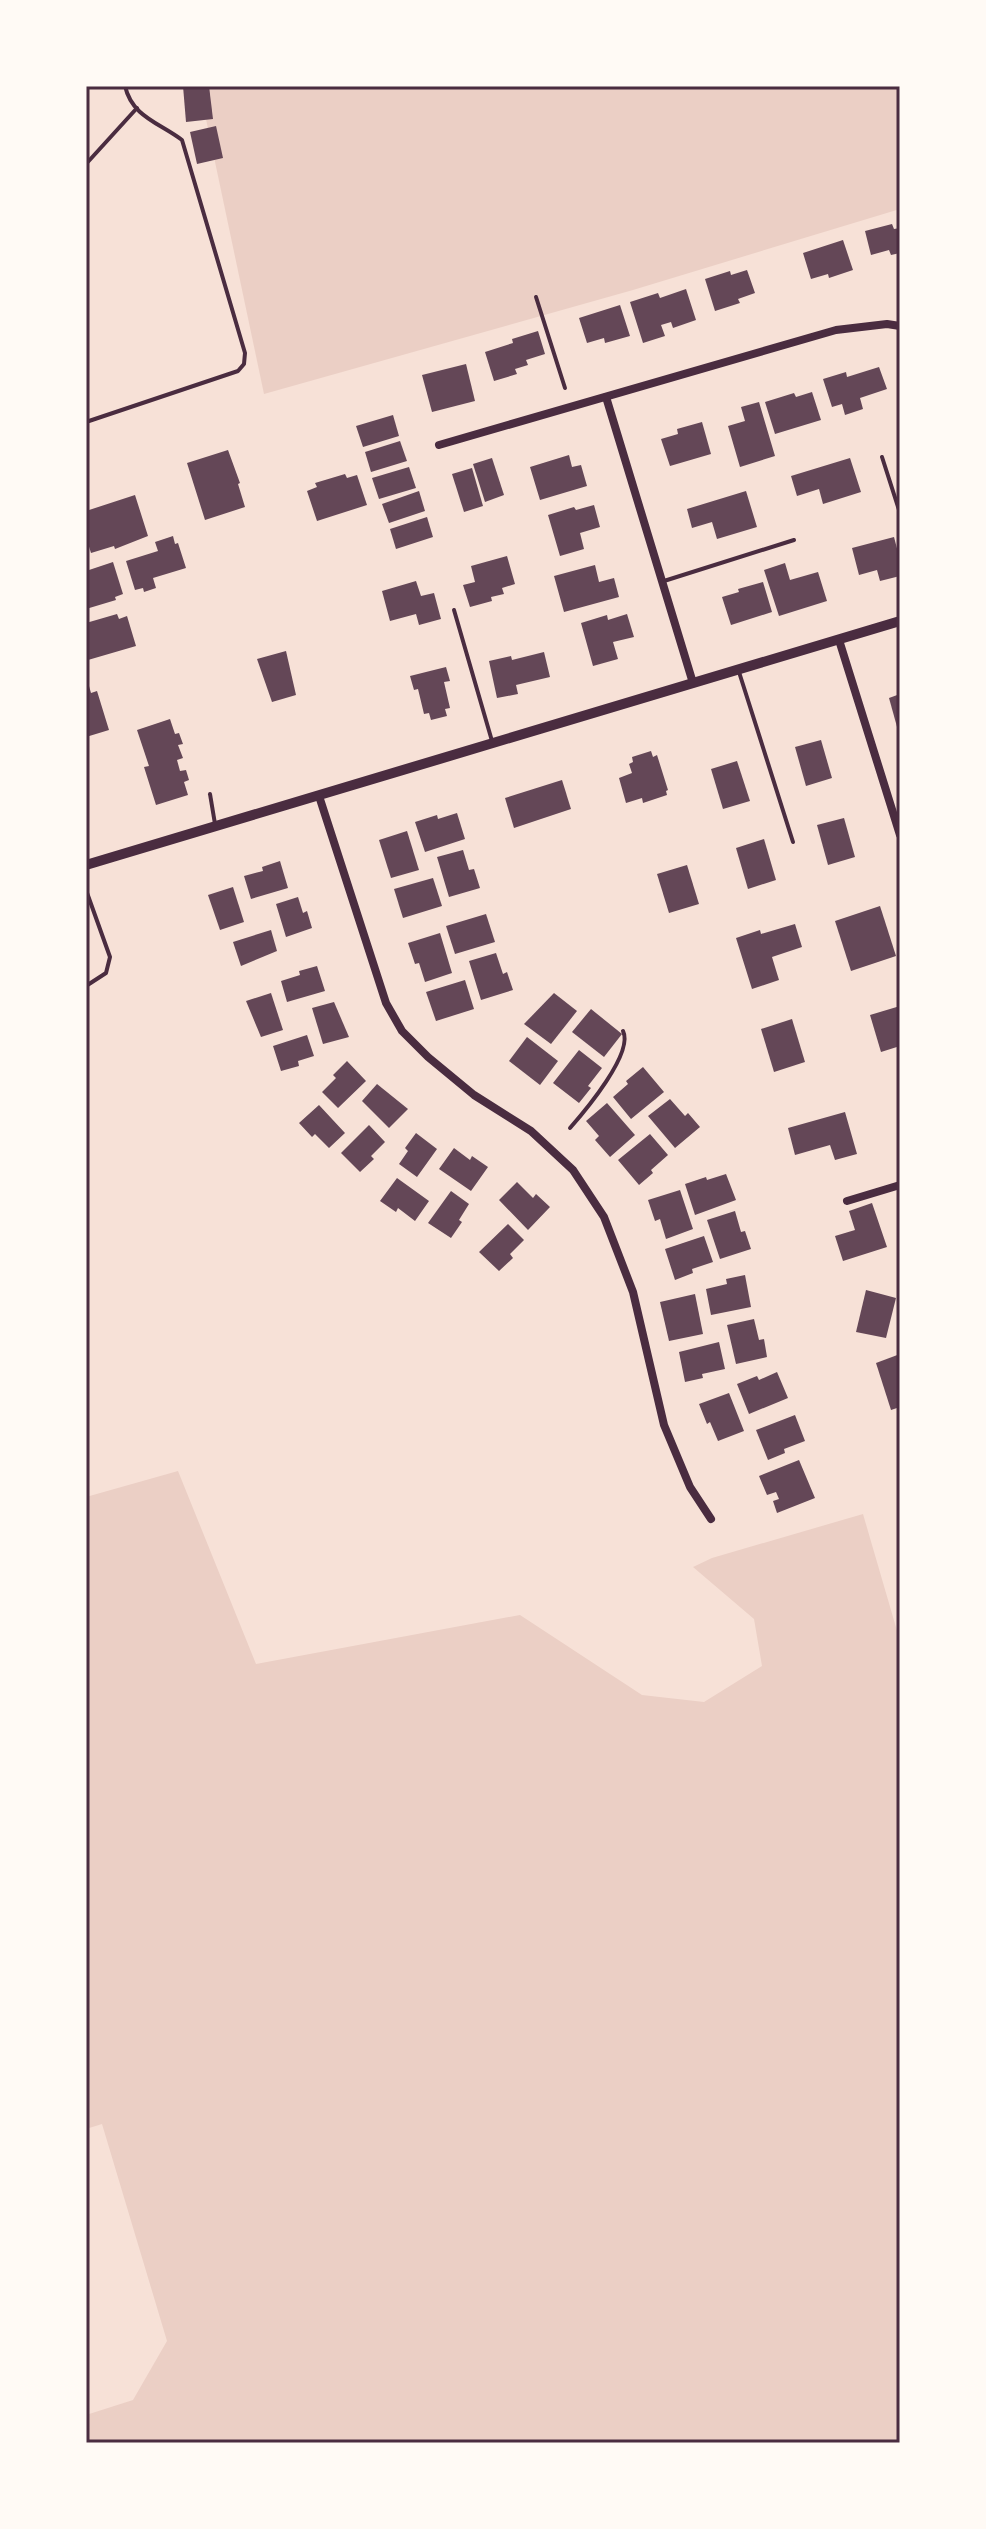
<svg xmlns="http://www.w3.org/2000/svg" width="986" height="2529" font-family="Jost,sans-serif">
<rect width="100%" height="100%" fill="#f7e1d7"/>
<!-- green -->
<g fill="#ebcfc5">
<path d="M199 86H900V209L633 290 264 394Z"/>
<path d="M178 1471 256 1664 520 1615 642 1695 704 1702 762 1666 754 1619 693 1567 712 1558 863 1514 900 1641V2443H86V2415L133 2400 167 2341 102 2124 86 2129V1497Z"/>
</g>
<!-- building -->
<g fill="#644757">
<path d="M183 86H209L213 119 186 122Z"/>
<path d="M216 126 223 158 197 164 190 132Z"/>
<path d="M892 224 894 229 900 228V253L891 255 889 250 871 255 865 231Z"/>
<path d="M843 240 853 270 829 278 828 274 811 279 803 253Z"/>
<path d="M747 270 755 293 738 299 740 303 715 311 705 279 730 271 731 275Z"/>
<path d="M686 289 696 320 673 328 671 322 661 325 665 336 643 343 630 302 658 293 660 298Z"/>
<path d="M620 305 630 336 605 343 604 338 587 343 579 318Z"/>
<path d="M538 331 545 354 526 360 528 365 515 369 517 374 494 381 485 352 513 343 512 339Z"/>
<path d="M466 364 475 401 432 412 422 375Z"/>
<path d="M879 367 887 389 860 398 863 409 845 415 842 404 832 407 823 379 846 372 847 377Z"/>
<path d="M812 392 821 420 775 434 765 402 794 393 796 397Z"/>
<path d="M759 402 775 456 740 467 728 426 745 421 741 407Z"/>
<path d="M393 415 399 436 363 447 356 426Z"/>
<path d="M702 422 711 454 670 466 661 439 678 434 677 429Z"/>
<path d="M400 441 407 461 371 472 365 452Z"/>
<path d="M228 450 240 483 238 484 245 507 205 520 187 463Z"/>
<path d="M569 455 572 467 581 465 587 486 540 500 530 467Z"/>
<path d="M492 458 504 495 485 502 473 464Z"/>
<path d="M850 458 861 492 823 504 819 489 797 496 791 476Z"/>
<path d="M409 467 416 488 379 499 372 478Z"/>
<path d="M472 468 483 506 464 512 452 474Z"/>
<path d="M345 474 347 478 357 475 367 505 317 521 307 491 317 487 315 483Z"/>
<path d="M419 491 425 511 389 523 382 504Z"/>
<path d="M746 491 757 527 717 539 712 522 692 528 687 509Z"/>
<path d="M135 495 148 536 115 549 114 546 91 553 86 537V511Z"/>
<path d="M594 505 600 527 580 533 584 549 560 556 548 515 574 507 576 510Z"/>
<path d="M427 517 433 537 396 549 390 529Z"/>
<path d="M173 536 175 544 178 543 186 568 153 578 156 588 144 592 143 588 135 590 126 561 158 551 155 542Z"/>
<path d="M894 537 900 560V576L880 581 877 570 859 575 852 548Z"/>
<path d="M507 556 515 584 502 588 504 594 491 597 492 601 470 607 463 585 475 582 471 566Z"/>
<path d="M113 562 123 594 115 597 116 600 86 609V571Z"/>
<path d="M785 563 790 580 818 572 827 601 779 616 764 570Z"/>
<path d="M595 565 599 582 614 578 619 597 564 612 554 576Z"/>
<path d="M416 581 421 596 434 593 441 619 419 625 416 614 390 621 382 591Z"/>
<path d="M763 582 772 612 731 625 722 597 739 592 738 589Z"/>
<path d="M117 614 119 619 127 616 136 646 88 660 86 623Z"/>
<path d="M627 614 634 637 613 642 618 659 593 666 581 623 607 615 608 620Z"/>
<path d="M286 651 296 695 272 702 257 659Z"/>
<path d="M544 652 550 677 516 685 518 694 497 698 489 661 511 656 512 660Z"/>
<path d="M446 667 450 681 444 682 450 708 445 709 447 716 431 720 429 713 424 714 418 689 414 690 410 676Z"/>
<path d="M87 679 91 693 97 691 109 730 86 737Z"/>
<path d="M900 694V734H899L889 698Z"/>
<path d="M170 719 175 734 179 733 183 744 178 745 183 758 177 760 180 771 186 770 189 780 184 782 188 795 156 805 144 767 149 766 137 730Z"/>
<path d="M821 740 832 778 806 786 795 747Z"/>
<path d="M651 751 653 757 657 755 668 790 666 791 667 795 643 803 642 798 626 803 619 778 632 773 629 764 633 762 632 757Z"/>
<path d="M737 761 750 801 723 809 711 769Z"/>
<path d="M562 780 571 809 514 828 505 798Z"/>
<path d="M457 813 465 839 425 852 415 822 437 815 438 819Z"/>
<path d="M844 818 855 857 828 865 817 825Z"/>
<path d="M407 831 419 870 391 878 379 840Z"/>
<path d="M764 839 776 880 748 889 736 848Z"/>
<path d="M463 850 469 870 474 869 480 888 449 897 437 857Z"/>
<path d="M280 861 288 888 251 899 244 876 263 871 262 867Z"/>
<path d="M687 865 699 904 669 913 657 874Z"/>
<path d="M433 878 442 906 403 918 394 889Z"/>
<path d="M233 887 244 922 220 930 208 895Z"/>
<path d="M298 897 303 913 307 911 312 928 286 937 276 904Z"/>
<path d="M880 906 896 956 851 971 835 921Z"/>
<path d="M486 914 495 942 455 954 446 926Z"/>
<path d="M795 924 802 947 772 957 779 980 752 989 736 938 760 930 761 934Z"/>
<path d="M271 930 277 951 241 966 233 942Z"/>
<path d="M440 933 452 973 425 982 419 963 415 964 408 943Z"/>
<path d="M496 953 503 974 507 972 513 990 481 1000 469 961Z"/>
<path d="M317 966 325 991 287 1002 281 981 300 975 299 971Z"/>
<path d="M465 980 474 1009 436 1021 426 992Z"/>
<path d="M271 993 283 1030 261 1037 246 1001Z"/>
<path d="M554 993 577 1011 551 1044 524 1024Z"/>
<path d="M334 1002 349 1037 323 1044 312 1008Z"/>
<path d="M900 1006V1046L881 1052 870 1015Z"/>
<path d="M591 1009 622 1034 604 1057 572 1032Z"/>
<path d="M792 1019 805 1062 774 1072 761 1029Z"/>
<path d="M307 1035 314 1056 298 1061 299 1066 281 1071 273 1046Z"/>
<path d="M527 1037 558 1061 540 1085 509 1061Z"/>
<path d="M579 1050 602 1068 588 1086 591 1088 579 1103 553 1083Z"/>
<path d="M347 1061 366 1081 338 1108 322 1092 336 1078 333 1075Z"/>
<path d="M643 1067 664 1092 631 1119 613 1097 628 1084 626 1081Z"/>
<path d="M377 1084 408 1109 389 1128 362 1101Z"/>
<path d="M670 1099 685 1116 688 1113 700 1127 675 1148 648 1116Z"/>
<path d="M607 1103 635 1135 610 1157 595 1140 599 1136 586 1121Z"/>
<path d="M319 1105 345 1133 329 1148 315 1134 312 1137 299 1123Z"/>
<path d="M845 1112 857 1154 835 1160 830 1145 795 1155 788 1128Z"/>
<path d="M369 1125 385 1142 371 1156 374 1159 360 1172 341 1153Z"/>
<path d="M416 1133 437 1149 417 1177 399 1164 408 1151 405 1148Z"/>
<path d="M650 1134 668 1155 651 1170 653 1173 639 1185 618 1160Z"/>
<path d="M454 1148 470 1160 472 1156 488 1167 471 1191 439 1169Z"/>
<path d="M726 1174 736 1200 695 1215 685 1184 706 1177 707 1180Z"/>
<path d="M397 1178 429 1201 415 1221 398 1208 396 1212 380 1201Z"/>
<path d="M517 1182 533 1198 536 1194 550 1207 528 1230 499 1200Z"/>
<path d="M680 1190 693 1229 666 1239 660 1219 655 1221 648 1200Z"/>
<path d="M451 1191 469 1204 459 1220 462 1222 451 1238 428 1223Z"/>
<path d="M872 1203 887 1247 843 1261 835 1236 855 1230 849 1211Z"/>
<path d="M735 1211 741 1232 745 1231 751 1249 720 1259 707 1220Z"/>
<path d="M508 1224 524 1240 510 1254 513 1258 499 1271 479 1252Z"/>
<path d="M704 1236 713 1262 692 1269 693 1273 675 1280 665 1249Z"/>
<path d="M745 1275 751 1307 711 1315 706 1289 727 1284 726 1279Z"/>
<path d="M866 1290 896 1298 886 1338 856 1332Z"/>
<path d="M695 1294 703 1334 669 1341 660 1302Z"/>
<path d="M754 1319 759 1340 764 1339 767 1357 736 1364 727 1325Z"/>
<path d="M719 1342 725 1369 702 1374 703 1378 685 1382 679 1352Z"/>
<path d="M900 1354V1407L891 1410 876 1363Z"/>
<path d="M777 1372 788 1398 749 1414 737 1384 757 1376 759 1380Z"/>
<path d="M729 1393 744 1431 718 1441 710 1422 707 1424 699 1404Z"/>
<path d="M795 1415 805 1441 784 1449 785 1453 768 1460 756 1430Z"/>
<path d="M799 1460 815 1498 777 1513 773 1501 779 1499 776 1492 767 1495 759 1476Z"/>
</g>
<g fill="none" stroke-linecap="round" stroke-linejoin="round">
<!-- path -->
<g stroke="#4a2c40" stroke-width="4">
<path d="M86 164 137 108"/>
<path d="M536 297 565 388"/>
<path d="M86 422 238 371 244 364 245 353 182 140C160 123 132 117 125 86"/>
<path d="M570 1128C585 1111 634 1053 623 1031"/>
</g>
<!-- service -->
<g stroke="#4a2c40" stroke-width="4">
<path d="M882 457 900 513"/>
<path d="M664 581 794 540"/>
<path d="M454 610 492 741"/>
<path d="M739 672 793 842"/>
<path d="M210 794 215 824"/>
<path d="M86 890 110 957 106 973 86 986"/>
</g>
<!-- minor -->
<g stroke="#4a2c40" stroke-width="8">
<path d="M606 397 693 683"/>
<path d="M439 445 836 330 887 324 900 326"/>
<path d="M839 640 900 835"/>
<path d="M319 796 386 1003 402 1031 428 1057 474 1095 531 1131 573 1170 604 1217 633 1292 664 1425 690 1487 711 1519"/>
<path d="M847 1201 900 1185"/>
</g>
<!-- tertiary -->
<path stroke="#4a2c40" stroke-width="10" d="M86 865 900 621"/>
</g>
<!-- border -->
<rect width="986" height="2529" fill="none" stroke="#fffaf5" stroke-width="176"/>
<rect x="88" y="88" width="810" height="2353" fill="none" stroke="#4a2c40" stroke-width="3"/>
</svg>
